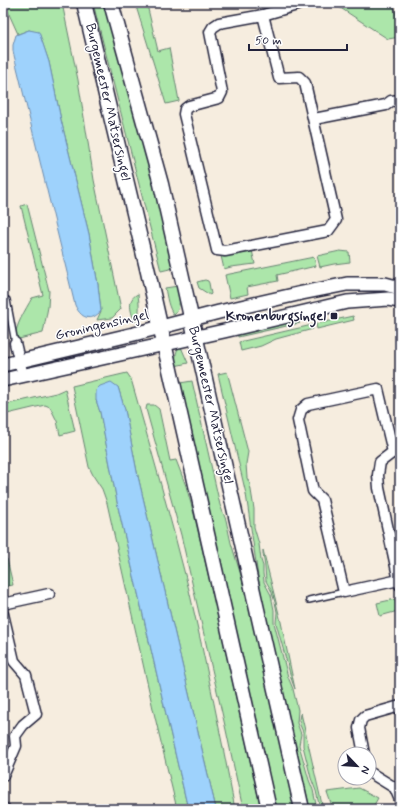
<svg xmlns="http://www.w3.org/2000/svg" width="403" height="812" font-family="Mynerve,sans-serif">
<rect width="100%" height="100%" fill="#f6eddf"/>
<filter id="ink" filterUnits="userSpaceOnUse"><feTurbulence type="fractalNoise" baseFrequency=".025" numOctaves="2"/><feDisplacementMap in="SourceGraphic" scale="8" xChannelSelector="R" yChannelSelector="G"/><feConvolveMatrix kernelMatrix="1 2 1 2 8 2 1 2 1" color-interpolation-filters="sRGB"/></filter>
<g filter="url(#ink)">
<!-- green -->
<g fill="#ace6aa" stroke="#678472">
<path d="M4 3H62L78 80 94 180 121 309 112 318 97 320 101 311 98 285 89 234 61 120 49 62 39 33 29 30 18 34Z"/>
<path d="M93 3H105L148 161 174 268 161 271Z"/>
<path d="M135 3H151L148 9 158 51 169 48 179 101 166 104Z"/>
<path d="M338 3H344L352 7 354 3H393L398 23H400V37L388 39 339 7Z"/>
<path d="M27 204 49 291 48 307 43 333 15 340C14 327 26 309 32 298L43 295 21 206Z"/>
<path d="M252 250 255 264 231 267 224 269 221 256 224 257Z"/>
<path d="M340 251 349 252 350 262 334 264 320 267 317 256Z"/>
<path d="M314 257 316 266 277 275 278 281 247 287 248 294 230 298 225 275Z"/>
<path d="M205 280 208 281 209 283 211 294 210 295 199 288 197 282Z"/>
<path d="M178 286C179 295 182 309 174 315 168 308 167 297 165 288Z"/>
<path d="M138 294C139 304 141 315 135 322 131 313 126 299 138 294Z"/>
<path d="M353 316 354 320 317 329 316 324Z"/>
<path d="M288 321 300 323 238 337 237 331Z"/>
<path d="M312 325 313 329 276 339 261 346 241 351 239 342Z"/>
<path d="M178 347H181L188 363 175 366 176 354Z"/>
<path d="M227 372 229 379 248 452 246 464 247 478 250 484 254 509V527L259 544 261 560 263 566V573L264 582 271 595 274 610V623L288 677 293 689 298 710 297 723 301 734 299 745 309 780 313 790 317 809H310L261 597 246 494 218 374Z"/>
<path d="M127 373 131 379C151 449 171 519 189 590 206 662 221 736 235 809H216L137 472 125 410 118 387 96 400 100 412 118 507 188 809H177L154 713 107 503 102 489 94 477 89 467 72 386Z"/>
<path d="M192 381 220 505 226 520 231 543 247 595 295 809H276L180 383Z"/>
<path d="M65 389 75 431 60 435 57 421 50 407 45 405 3 415V405L56 393Z"/>
<path d="M147 405H154L159 409 170 461 176 460 186 486 194 514 213 595 261 809H243L226 730 181 535 146 409Z"/>
<path d="M263 550 281 622 295 689 292 681 276 623 277 612 275 602 271 590 266 581 265 567 263 554Z"/>
<path d="M7 559 13 585 3 587V560Z"/>
<path d="M395 599 398 611 380 616 377 603Z"/>
<path d="M301 713 323 809H320L316 791 311 778 303 746V732L300 725 299 720 300 714Z"/>
<path d="M359 788 378 798 374 805 381 809H333L327 792Z"/>
</g>
<!-- water -->
<g fill="#9ed2fc" stroke="#6c8caf">
<path d="M29 30 39 32 49 62 61 120 89 234 98 285 101 311C99 313 96 316 93 317 84 320 78 312 75 305L13 51V45L16 35Z"/>
<path d="M111 382 118 387 125 410 137 472 216 809H188L118 507 100 412 96 400V390L100 386Z"/>
</g>
<g fill="none" stroke-linecap="round" stroke-linejoin="round">
<!-- service casing -->
<g stroke="#22223b" stroke-width="8">
<g id="service">
<path d="M7 300 15 343"/>
<path d="M309 600 344 592"/>
</g>
</g>
<!-- minor casing -->
<g stroke="#22223b" stroke-width="13">
<g id="minor">
<path d="M263 15 219 23 213 27 210 32 222 92 219 98 189 106 185 109 184 114 217 250 225 251 328 231 336 220 305 83 299 77 279 78 263 15 297 5 300 3"/>
<path d="M314 119 386 105 391 101 400 100"/>
<path d="M15 343 23 376"/>
<path d="M393 452 380 462 378 475 379 488 400 585"/>
<path d="M399 580 344 592 322 500 313 491 298 420 301 410 308 404 378 389 393 452 400 454"/>
<path d="M3 604 49 594"/>
<path d="M3 614 14 661 26 675 36 714 23 725 15 736 16 746 3 776"/>
<path d="M364 754 359 728 361 720 365 716 400 706"/>
<path d="M369 772 395 788 400 800"/>
<path d="M3 808 5 809"/>
</g>
</g>
<!-- tertiary casing -->
<g stroke="#22223b" stroke-width="16">
<g id="tertiary">
<path d="M3 365 134 334 219 312 302 293 347 284H385L400 288"/>
<path d="M3 380 224 331 347 302 388 299 400 301"/>
</g>
</g>
<!-- secondary casing -->
<g stroke="#22223b" stroke-width="17">
<g id="secondary">
<path d="M84 3 148 272 269 809"/>
<path d="M111 3 161 184 302 809"/>
</g>
</g>
<!-- service -->
<use href="#service" stroke="#fff" stroke-width="5"/>
<!-- minor -->
<use href="#minor" stroke="#fff" stroke-width="10"/>
<!-- tertiary -->
<use href="#tertiary" stroke="#fff" stroke-width="13"/>
<!-- secondary -->
<use href="#secondary" stroke="#fff" stroke-width="14"/>
</g>
</g>
<!-- markers -->
<rect fill="#22223b" stroke="#fff" stroke-width="1.5" x="330" y="312" width="8" height="8" rx="2"/>
<g text-anchor="middle" dominant-baseline="central" stroke-width="3" stroke-linejoin="round" paint-order="stroke">
<!-- street labels -->
<g font-size="14" fill="#22223b" stroke="#fff">
<text transform="translate(108 102) rotate(77)">Burgemeester Matsersingel</text>
<text transform="translate(102 325) rotate(-13)">Groningensingel</text>
<text transform="translate(211 405) rotate(77)">Burgemeester Matsersingel</text>
</g>
<!-- poi labels -->
<g font-size="14" font-weight="bold" fill="#22223b" stroke="#fff" text-anchor="end">
<text x="326" y="316">Kronenburgsingel</text>
</g>
</g>
<!-- margin -->
<rect width="403" height="812" fill="none" stroke="#fff" stroke-width="16"/>
<rect x="8" y="8" width="387" height="796" fill="none" stroke="#22223b" stroke-width="1.5" filter="url(#ink)"/>
<!-- north arrow -->
<g transform="translate(357 766) rotate(115)"><circle r="19" fill="#ffffff" stroke="#a7a7b1"/>
<path d="M0-3L7 15L0 10L-7 15Z" fill="#22223b"/>
<text y="-6" font-size="11" font-weight="bold" text-anchor="middle" fill="#22223b">N</text>
</g>
<!-- scale -->
<path d="M249 44v6h98v-6" fill="none" stroke="#22223b" stroke-width="2"/>
<text x="255" y="44" font-size="12" fill="#22223b" stroke="#ffffff" stroke-width="3" paint-order="stroke">50 m</text>
</svg>
